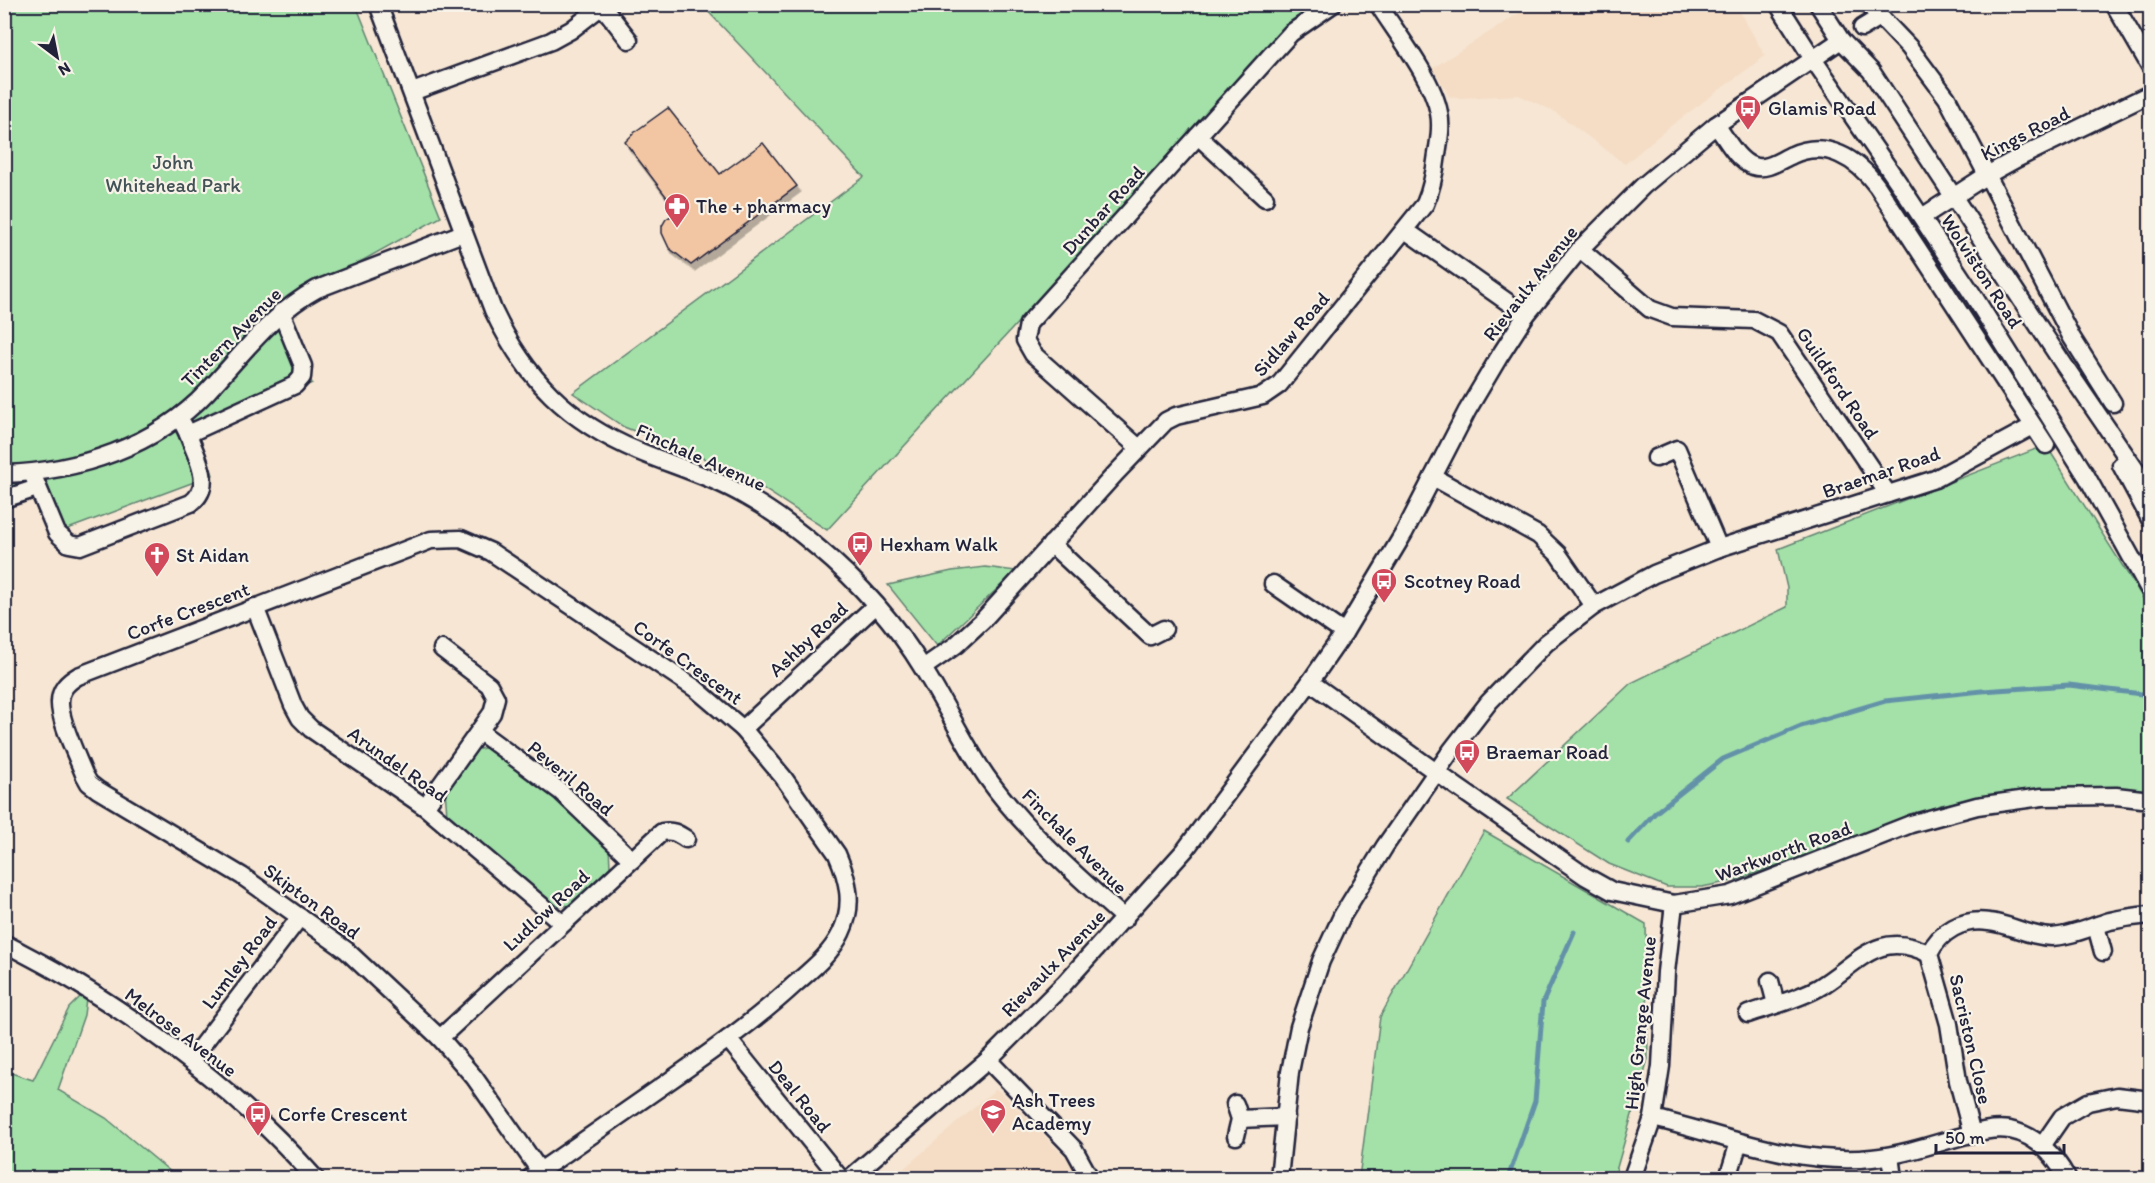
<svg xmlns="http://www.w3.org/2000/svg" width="2155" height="1183" font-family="Itim,sans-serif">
<defs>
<filter id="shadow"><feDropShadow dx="3.5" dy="6" stdDeviation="0" flood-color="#0004"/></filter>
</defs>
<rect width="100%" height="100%" fill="#f6e6d3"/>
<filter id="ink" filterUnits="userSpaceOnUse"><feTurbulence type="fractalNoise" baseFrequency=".0167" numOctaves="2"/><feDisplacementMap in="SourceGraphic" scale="12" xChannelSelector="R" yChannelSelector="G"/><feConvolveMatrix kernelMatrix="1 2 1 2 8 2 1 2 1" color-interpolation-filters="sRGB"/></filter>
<g filter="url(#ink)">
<!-- built -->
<g fill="#f5dcc5">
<path d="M1517 4 1736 5 1765 56 1669 127 1625 164 1554 111 1519 95 1458 98 1449 96 1433 68 1521 12Z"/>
<path d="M996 1089 1006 1097 1065 1157 1068 1155 1077 1166 1080 1178H893Z"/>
</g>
<!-- green -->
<g fill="#a3e1a8" stroke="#628272" stroke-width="1.5">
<path d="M5 5H356L441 217 282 305 281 313 312 383 199 434 213 475 49 536 31 496 5 504Z"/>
<path d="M702 5H1320L1287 30 827 530 738 472 624 427 573 393 864 177Z"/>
<path d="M2046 445 2150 609V789L2020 790 1941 805 1737 880 1702 887H1667L1609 864 1507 799 1631 683 1787 607V588L1778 549Z"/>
<path d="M985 567 1016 571 937 646 888 585 952 571Z"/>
<path d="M490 747 550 792 609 846 610 867 571 905 556 907 447 815 445 790 474 750Z"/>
<path d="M1484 831 1646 924 1648 1059 1614 1178H1359L1380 1017Z"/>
<path d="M87 990 84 1015 58 1090 106 1118 178 1178H5V1071L33 1080 69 1008Z"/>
</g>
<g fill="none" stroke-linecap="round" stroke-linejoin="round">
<!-- stream -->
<g stroke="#6492a8" stroke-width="5">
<path d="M1628 842 1655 813 1723 759 1801 726 1885 701 1982 691 2069 685 2150 695"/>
<path d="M1508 1178 1535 1101 1543 1002 1574 932"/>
</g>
</g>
<!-- building -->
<path fill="#f3c6a3" stroke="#22223b" stroke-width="1.5" filter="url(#shadow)" d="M668 108 720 174 763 143 797 186 691 265 669 248 662 233V226L666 219 678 212 625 142 636 131Z"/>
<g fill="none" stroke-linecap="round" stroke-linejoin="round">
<!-- minor casing -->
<g stroke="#22223b" stroke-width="21">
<g id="minor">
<path d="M378 4 493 310C525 378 568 422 638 451 674 466 713 477 747 497 772 511 796 529 817 547 859 582 896 624 924 670 946 705 963 742 986 776 1025 831 1075 874 1125 919"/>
<path d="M601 4 629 40"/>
<path d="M1778 4 1813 59 1900 185 1973 295 2087 477 2150 591"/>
<path d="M1818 4 1841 40 1871 71 2064 365 2150 491"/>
<path d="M1868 4 1909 47 1947 98 2072 338 2113 403"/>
<path d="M2114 4 2150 66"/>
<path d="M1862 28 1880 17"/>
<path d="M412 92 551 41 571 30 602 6"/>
<path d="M1716 125C1726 138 1737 161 1753 166 1767 171 1780 160 1792 155 1826 139 1857 159 1877 186L2046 445"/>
<path d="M1198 136 1265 198"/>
<path d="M1922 217 1987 175 2016 159 2150 94"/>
<path d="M1405 230 1526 315"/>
<path d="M1580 249 1650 309 1672 317 1754 320 1779 333 1888 494"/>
<path d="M183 424 188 434 295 385 302 377 303 366 281 312"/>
<path d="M1139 448 1033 354 1025 340 1028 324 1291 33 1333 4"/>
<path d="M1656 458 1677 449 1719 548"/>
<path d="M2121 465 2150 519"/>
<path d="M32 473 57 533 69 544 80 546 191 503C215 485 196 457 188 434"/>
<path d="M4 474C78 472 156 446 207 392 242 355 272 313 317 289L463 233"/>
<path d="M1433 477 1538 535 1558 554 1594 606"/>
<path d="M4 499 37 488"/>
<path d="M1051 544 1150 636 1164 629"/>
<path d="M1273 584 1344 633"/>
<path d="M255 607 293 705 300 718 311 729 425 807 562 923"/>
<path d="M923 668 956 645 983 620 1116 473 1166 421 1176 416 1263 396 1279 385 1425 204C1432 188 1435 171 1437 154 1439 141 1442 127 1439 113 1433 79 1397 34 1378 4"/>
<path d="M1310 682 1457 787 1585 876 1612 891 1674 904 1730 895 1911 824 1977 806 2042 797 2116 796 2150 800"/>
<path d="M743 729 876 605"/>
<path d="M480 732 560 791 632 860"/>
<path d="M425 807 492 713 496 698 489 685 442 649"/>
<path d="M2096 926 2103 952"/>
<path d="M4 943C30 957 56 970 80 985 166 1038 248 1102 315 1178"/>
<path d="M1770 981 1776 1004"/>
<path d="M1748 1014C1771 1006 1796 1000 1818 988 1858 964 1878 928 1929 954"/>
<path d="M440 1038 662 832C672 830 677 833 686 839"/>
<path d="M728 1039 840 1178"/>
<path d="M988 1060 1074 1149 1090 1178"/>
<path d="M190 1061 300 917"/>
<path d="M1235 1104 1240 1119 1236 1136"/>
<path d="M1653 1118C1724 1135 1796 1166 1872 1158 1899 1155 1925 1147 1952 1139 1971 1134 1990 1127 2010 1130 2036 1135 2055 1156 2067 1178"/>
<path d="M1240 1119 1286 1117"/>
<path d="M1972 1134 1958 1081 1949 1024 1929 954C1940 931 1963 918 1989 922 2010 924 2030 937 2052 937 2072 936 2090 927 2110 921 2123 918 2137 916 2150 915"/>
<path d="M2042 1146 2062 1117 2088 1102 2117 1096 2150 1100"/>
<path d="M1890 1156 1893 1178"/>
<path d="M530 1178 540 1171C583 1141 625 1112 668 1082 712 1051 756 1020 795 984 812 969 831 954 841 933 854 906 849 881 837 854L783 777 743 729 696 689 491 552 461 539 431 540 78 676C68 682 60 689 60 702 59 720 77 756 84 774L89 783 98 790 242 876 346 950 440 1038 474 1077 540 1171"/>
<path d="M850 1178 988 1060 1064 984 1185 850 1310 682 1344 633 1404 533 1467 411 1499 357 1526 315 1580 249 1643 186 1716 125 1841 40"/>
<path d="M1279 1178 1290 1072 1299 1027 1321 961 1342 916 1385 846 1451 751 1489 702 1546 643 1594 606 1654 574 1719 548 1935 479 2033 426"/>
<path d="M1632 1178 1653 1118 1661 1066 1666 972 1674 904"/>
<path d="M1728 1178 1739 1142"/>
</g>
</g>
<!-- minor -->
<use href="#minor" stroke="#f7f3e8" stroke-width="16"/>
</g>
</g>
<!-- icons -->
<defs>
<g id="bus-pin" transform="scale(1.35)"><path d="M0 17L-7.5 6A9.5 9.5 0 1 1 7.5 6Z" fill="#d1495b" stroke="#f7f3e8"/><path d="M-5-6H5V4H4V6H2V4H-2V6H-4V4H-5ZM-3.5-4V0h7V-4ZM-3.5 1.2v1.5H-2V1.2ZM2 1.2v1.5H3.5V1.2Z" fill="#fff"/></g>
<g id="pharmacy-pin" transform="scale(1.35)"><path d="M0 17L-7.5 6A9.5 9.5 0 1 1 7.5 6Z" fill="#d1495b" stroke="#f7f3e8"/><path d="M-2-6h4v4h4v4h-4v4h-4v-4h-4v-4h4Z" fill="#fff"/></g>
<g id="church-pin" transform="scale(1.35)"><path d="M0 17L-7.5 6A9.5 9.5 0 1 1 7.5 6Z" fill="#d1495b" stroke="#f7f3e8"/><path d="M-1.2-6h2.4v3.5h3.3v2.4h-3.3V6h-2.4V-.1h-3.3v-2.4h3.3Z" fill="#fff"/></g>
<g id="school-pin" transform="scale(1.35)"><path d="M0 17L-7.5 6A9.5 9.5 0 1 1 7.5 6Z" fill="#d1495b" stroke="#f7f3e8"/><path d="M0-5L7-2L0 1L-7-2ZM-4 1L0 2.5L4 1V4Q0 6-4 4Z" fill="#fff"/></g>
</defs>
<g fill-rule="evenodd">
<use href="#bus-pin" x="1748" y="108"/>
<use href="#pharmacy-pin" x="677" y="206"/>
<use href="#bus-pin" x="860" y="544"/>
<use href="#church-pin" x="157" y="555"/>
<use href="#bus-pin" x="1384" y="581"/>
<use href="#bus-pin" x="1467" y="752"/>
<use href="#school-pin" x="993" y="1112"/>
<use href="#bus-pin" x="258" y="1114"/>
</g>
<g text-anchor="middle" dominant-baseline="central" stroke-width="4.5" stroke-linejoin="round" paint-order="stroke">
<!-- poi labels -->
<g font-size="20" fill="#22223b" stroke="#f7f3e8" text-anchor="start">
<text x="1768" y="108">Glamis Road</text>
<text x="696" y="206">The + pharmacy</text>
<text x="880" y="544">Hexham Walk</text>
<text x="176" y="555">St Aidan</text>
<text x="1404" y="581">Scotney Road</text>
<text x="1486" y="752">Braemar Road</text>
<text x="1012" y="1100">Ash Trees<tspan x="1012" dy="23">Academy</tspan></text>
<text x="278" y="1114">Corfe Crescent</text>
</g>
<!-- street labels -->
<g font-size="20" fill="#22223b" stroke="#f7f3e8">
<text transform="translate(2025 133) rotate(-27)">Kings Road</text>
<text transform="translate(1103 210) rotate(-48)">Dunbar Road</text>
<text transform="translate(1982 271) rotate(57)">Wolviston Road</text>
<text transform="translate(1530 283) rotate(-52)">Rievaulx Avenue</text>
<text transform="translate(1291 334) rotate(-49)">Sidlaw Road</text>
<text transform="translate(231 337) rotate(-45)">Tintern Avenue</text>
<text transform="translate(1838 383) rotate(56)">Guildford Road</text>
<text transform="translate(701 457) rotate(24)">Finchale Avenue</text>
<text transform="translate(1881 472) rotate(-19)">Braemar Road</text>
<text transform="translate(188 611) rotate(-21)">Corfe Crescent</text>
<text transform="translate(808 639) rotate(-43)">Ashby Road</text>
<text transform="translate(688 662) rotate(36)">Corfe Crescent</text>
<text transform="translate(398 764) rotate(35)">Arundel Road</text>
<text transform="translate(571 778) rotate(40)">Peveril Road</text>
<text transform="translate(1075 841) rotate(45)">Finchale Avenue</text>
<text transform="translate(1783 851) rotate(-20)">Warkworth Road</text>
<text transform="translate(312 901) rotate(36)">Skipton Road</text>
<text transform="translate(546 910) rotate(-43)">Ludlow Road</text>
<text transform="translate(239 962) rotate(-53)">Lumley Road</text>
<text transform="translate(1053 963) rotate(-46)">Rievaulx Avenue</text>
<text transform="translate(1640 1023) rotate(-84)">High Grange Avenue</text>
<text transform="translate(181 1032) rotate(37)">Melrose Avenue</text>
<text transform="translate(1971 1039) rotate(77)">Sacriston Close</text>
<text transform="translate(800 1096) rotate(51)">Deal Road</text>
</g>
<!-- park labels -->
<g font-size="20" fill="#425256" stroke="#f7f3e8">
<text x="173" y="162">John<tspan x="173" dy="23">Whitehead Park</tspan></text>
</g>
</g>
<!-- margin -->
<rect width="2155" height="1183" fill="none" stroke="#f7f3e8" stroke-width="24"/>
<rect x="12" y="12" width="2131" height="1159" fill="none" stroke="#22223b" stroke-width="2" filter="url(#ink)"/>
<!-- north arrow -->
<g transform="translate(57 57) rotate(148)" stroke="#f7f3e8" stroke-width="4.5" paint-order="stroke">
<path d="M0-4.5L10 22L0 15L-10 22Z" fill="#22223b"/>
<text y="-9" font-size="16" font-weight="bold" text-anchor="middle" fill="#22223b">N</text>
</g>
<!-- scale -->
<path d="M1936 1144v9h128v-9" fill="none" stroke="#22223b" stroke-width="3"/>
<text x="1945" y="1144" font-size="18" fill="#22223b" stroke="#f7f3e8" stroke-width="4.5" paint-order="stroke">50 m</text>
</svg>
